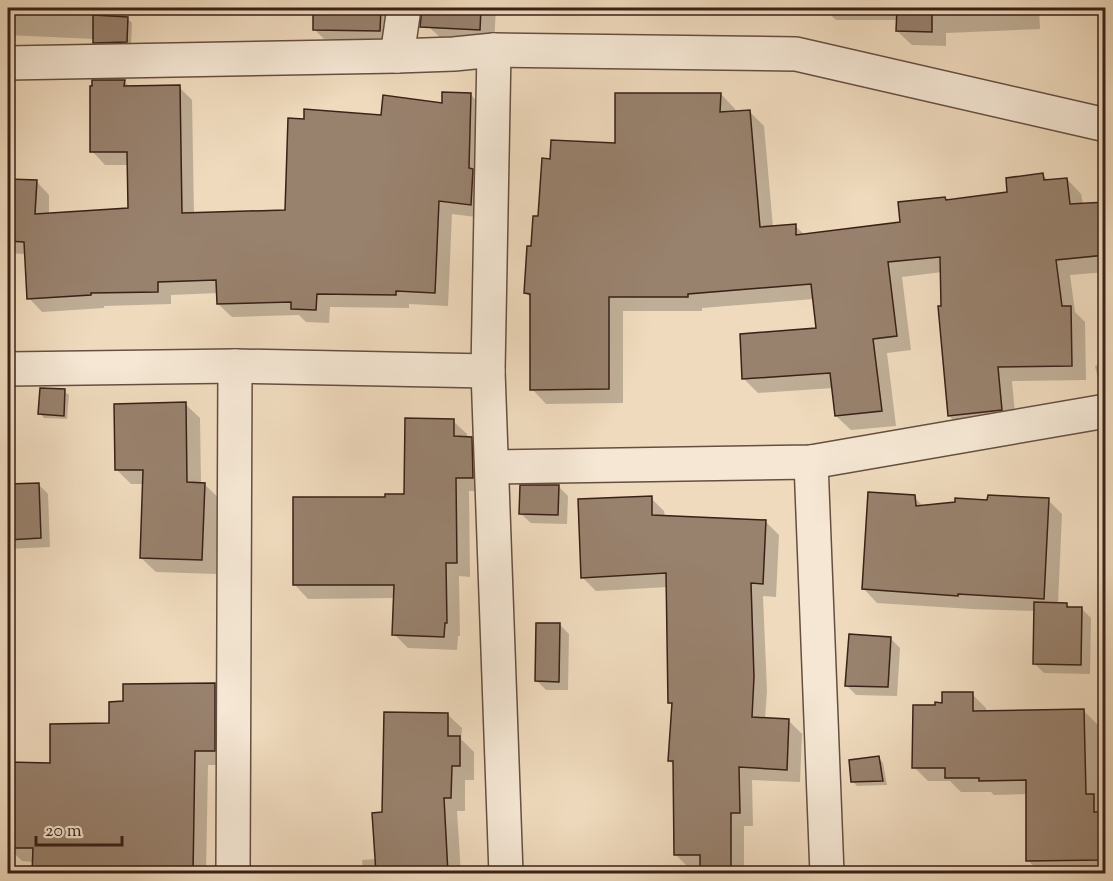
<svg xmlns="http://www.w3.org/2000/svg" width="1113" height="881" font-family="'Sorts Mill Goudy',serif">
<rect width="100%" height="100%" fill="#efdabd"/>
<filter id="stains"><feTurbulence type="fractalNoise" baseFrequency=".00333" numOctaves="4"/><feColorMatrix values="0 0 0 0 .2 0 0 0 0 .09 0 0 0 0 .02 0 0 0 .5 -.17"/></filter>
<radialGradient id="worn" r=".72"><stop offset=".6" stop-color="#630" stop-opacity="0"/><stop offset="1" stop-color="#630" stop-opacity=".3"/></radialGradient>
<!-- shadow -->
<g fill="#0003">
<path d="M8 8H100V16L127 18 132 23 131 46 99 47 94 39 8 35Z"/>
<path d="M315 8H390L389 40 324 39 314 29Z"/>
<path d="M430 8H496L494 44 444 41 429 27Z"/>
<path d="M554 8H585V10L556 9Z"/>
<path d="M823 8H1039L1040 29 946 33V46L912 45 897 31 898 20H836Z"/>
<path d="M124 81 130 87H179L192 100 194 214 286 211 382 116 443 105 471 95 484 108V218L452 214 448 306 409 304V308L330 307 329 323 306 322 299 315 232 317 218 304V293L171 295V304L104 306V308L42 312 29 298 26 254 8 253V180L36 181 49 195V215L129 210V165H105L92 151Z"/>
<path d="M721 94 735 109V112L749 111 764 126 773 227 795 226 805 235 902 224 945 199 947 201 1009 193 1043 175 1049 181 1067 179 1081 194 1083 204 1106 203V272L1070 275 1075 312 1085 322 1086 380 1012 381 1016 424 964 430 949 416 942 272 902 277 911 350 887 353 896 426 851 430 836 416 833 388 758 393 744 379 817 329 814 299 702 308V311H623V403L546 404 532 389V299L525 292 532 248 551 160 617 145Z"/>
<path d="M1106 364V392L1100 387 1095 366Z"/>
<path d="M64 391 69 395 67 419 44 418 40 413Z"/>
<path d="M185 404 200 418 201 484H204L219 498 216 574 156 572 141 558 144 484H131L117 470Z"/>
<path d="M453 421 467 434V438H471L485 452 486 491H469L470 577 459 576 460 636H458L457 650 408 648 394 634 395 598 308 599 295 585 386 498 405 495Z"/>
<path d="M38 484 48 494 50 547 8 549V486Z"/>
<path d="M558 486 568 496 567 524 531 523 521 514Z"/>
<path d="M914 497 924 507 1048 500 1062 514 1058 604H1066L1071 608 1082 609 1091 618 1090 674 1044 673 1035 664V611L972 609 877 603 863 588Z"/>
<path d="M651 498 664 511 665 517 766 522 779 535 776 597 763 596 767 691 765 719 789 721 802 734 800 782 752 780 753 826H744V874H702L701 868H689L676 855 674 765 670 761 673 706 669 702 668 587 596 591 582 577Z"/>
<path d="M560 625 569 634 568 690H546L536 680Z"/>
<path d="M890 638 900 648 897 696 856 695 846 685Z"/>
<path d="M214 685 229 699 228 765H208L206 874H33L34 862 22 861 8 847 52 764 110 724 125 703Z"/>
<path d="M972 694 986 708V712L1084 711 1098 725 1100 802 1106 808V874H1041L1028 860V794L994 795 991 792H961L950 781H928L914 767 936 707Z"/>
<path d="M447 714 462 728 461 739 474 752V780H465V811H457L461 874H363L362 860 376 859 384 814Z"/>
<path d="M879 758 883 763 887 785 857 786 852 781Z"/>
<path d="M981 871 983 874 912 872Z"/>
</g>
<!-- building -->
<g fill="#98816d" stroke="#392117" stroke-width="1.5">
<path d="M313 8H381L380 31 313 30Z"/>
<path d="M422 8H481L480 30 420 27Z"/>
<path d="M897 8H932V32L896 31Z"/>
<path d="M93 15 128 17 127 42 93 43Z"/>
<path d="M92 80H125L124 86 180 85 182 213 285 210 288 118 304 119V109L381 115 383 95 442 103V92L471 93 469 168 473 169 471 205 439 201 435 293 396 291V295L317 294 316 310 291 309V302L217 304 216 280 158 282V292L91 293V295L27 299 24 242 8 241V179L37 180 35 214 128 208 127 152H90V86H92Z"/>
<path d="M615 93H721L720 112 750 110 760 227 796 224V235L900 222 898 202 945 197 946 200 1007 192 1006 178 1043 173 1044 180 1067 178 1070 204 1106 202V255L1056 260 1062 306H1071L1072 366 998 367 1002 410 948 416 938 306H941L940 257 888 262 897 336 873 339 882 411 835 416 830 373 742 379 740 334 816 328 811 284 688 294V297H609V389L530 390V294L524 293 527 246H531L533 216H538L542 158 550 159 551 140 615 143Z"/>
<path d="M40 388 65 389 64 416 38 414Z"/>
<path d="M186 402 187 482 205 483 202 560 140 558 143 470H115L114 404Z"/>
<path d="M405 418 454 419V436L472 437 473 478H456L457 563H446L447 623H445L444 637 392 635 394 585H293V497H385V494H404Z"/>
<path d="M39 483 41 538 8 540V484Z"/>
<path d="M520 485H559L558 515 519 514Z"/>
<path d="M868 492 915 495 916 506 955 502V498L987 500 988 495 1049 498 1044 599 958 594V596L862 589Z"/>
<path d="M652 496V515L766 520 763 584 751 583 754 677 752 717 789 719 787 770 739 767 740 813H731V873H700V855H674L673 761H668L672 703H668L666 573 581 578 578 499Z"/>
<path d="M1034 602 1067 603V607H1082L1081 665 1033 664Z"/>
<path d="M536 623H560L559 682 535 681Z"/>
<path d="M849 634 891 637 888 687 845 686Z"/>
<path d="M215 683V751H195L193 873H32L33 848H8V762L50 763V724L109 723V702L123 701V684Z"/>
<path d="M942 692H973V711L1084 709 1086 794H1094V812H1102V860L1026 861V780L979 781V778H945V768H912L913 705H935V702L942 703Z"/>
<path d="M384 712 448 713V736H460V766H452L451 798H444L448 873H376L372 813 382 812Z"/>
<path d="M879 756 883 781 851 782 849 760Z"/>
</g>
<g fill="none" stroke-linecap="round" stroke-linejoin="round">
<!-- minor casing -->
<g stroke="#664f40" stroke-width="36">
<g id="minor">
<path d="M494 50 488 371 506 874"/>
<path d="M397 56 404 8"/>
<path d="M8 63 397 56 454 54 494 50 796 54 1106 125"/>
<path d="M8 369 235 366 488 371"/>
<path d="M811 462 827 874"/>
<path d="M492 467 811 462 1106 411"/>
<path d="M233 874 235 366"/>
</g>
</g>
<!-- minor -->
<use href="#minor" stroke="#f5e7d4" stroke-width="33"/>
</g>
<!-- margin -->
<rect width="1113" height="881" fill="none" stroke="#efdabd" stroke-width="30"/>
<rect x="9" y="9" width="1095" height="863" fill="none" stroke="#392117" stroke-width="3"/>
<rect x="15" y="15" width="1083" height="851" fill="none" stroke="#392117" stroke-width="1.5"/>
<!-- scale -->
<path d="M36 836v9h86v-9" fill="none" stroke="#392117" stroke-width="3"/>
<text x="45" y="836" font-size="18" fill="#392117" stroke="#f5e7d4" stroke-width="4.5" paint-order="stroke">20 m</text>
<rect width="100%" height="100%" filter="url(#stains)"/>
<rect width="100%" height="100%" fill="url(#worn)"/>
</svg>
